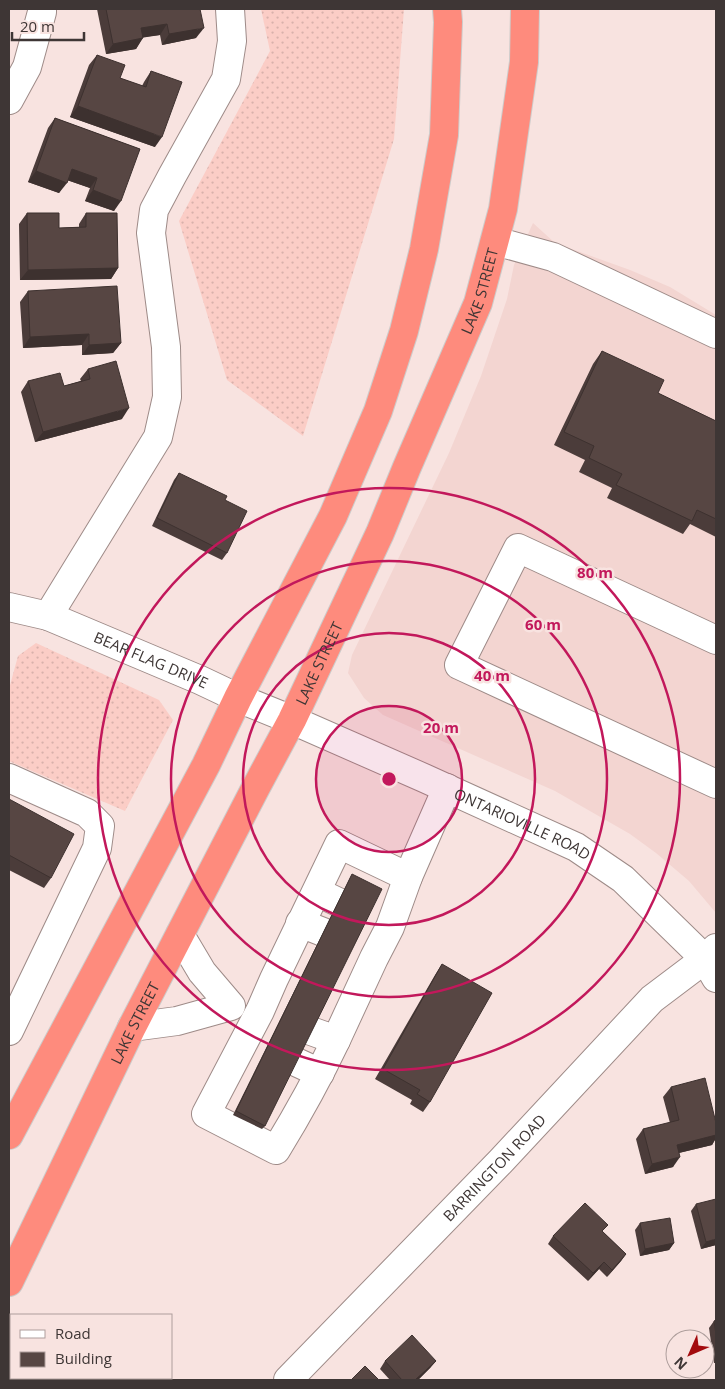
<svg xmlns="http://www.w3.org/2000/svg" width="725" height="1389" font-family="'Open Sans',sans-serif">
<defs>
<pattern id="grass-dots" width="8" height="8" patternUnits="userSpaceOnUse" patternTransform="scale(1.25)"><rect width="8" height="8" fill="#fbcdc6"/><path d="M2 2h.1M6 6h.1" fill="none" stroke="#d8b1ab" stroke-width="1.8" stroke-linecap="round"/></pattern>
</defs>
<rect width="100%" height="100%" fill="#f8e3e0"/>
<!-- built -->
<path fill="#f3d5d1" d="M533 223 555 243 630 270 670 287 716 315V913L689 881 656 853 630 834 555 791 383 715 364 698 348 673 352 655 449 453 481 376 507 299 514 265Z"/>
<!-- grass -->
<g fill="url(#grass-dots)">
<path d="M261 9H404L394 139 303 436 227 380 179 221 270 51Z"/>
<path d="M36 643 159 700 173 720 125 811 9 761V689L18 656Z"/>
</g>
<g fill="none" stroke-linecap="round" stroke-linejoin="round">
<!-- minor casing -->
<g stroke="#9e8b88" stroke-width="30">
<g id="minor">
<path d="M9 100 27 67 42 12V9"/>
<path d="M495 241 553 257 716 334"/>
<path id="s1" d="M9 607 48 616 200 680 238 698 292 720 424 778 576 847 623 879 705 959 716 978"/>
<path d="M48 616 158 437 167 397 166 347 151 233 154 210 172 176 226 79 232 41 230 9"/>
<path d="M716 640 518 548 459 665 716 784"/>
<path d="M9 778 87 813 100 826 97 848 9 1031"/>
<path d="M317 892 338 902"/>
<path d="M300 923 323 932"/>
<path d="M132 1027 177 1021 231 1006 202 972 180 935"/>
<path d="M311 1031 336 1040 374 958 390 927 408 877 447 788"/>
<path d="M336 1040C318 1078 298 1114 276 1150L206 1114 260 1011 274 979 339 844 408 877"/>
<path d="M296 1062 320 1073"/>
<path id="s2" d="M288 1380 501 1161 652 999 705 959 716 948"/>
</g>
</g>
<!-- highway casing -->
<g stroke="#cdcbca" stroke-width="30">
<g id="highway">
<path d="M9 1135 206 765 238 698 333 516 378 411 404 331 424 249 444 135 448 22 447 9"/>
<path id="s3" d="M9 1282 132 1027 255 789 292 720 380 533 407 467 478 303 503 209 524 62 525 9"/>
</g>
</g>
<!-- minor -->
<use href="#minor" stroke="#fff" stroke-width="28"/>
<!-- highway -->
<use href="#highway" stroke="#fe8b7d" stroke-width="28"/>
</g>
<!-- wall -->
<g fill="#4b3c3a">
<path d="M97 9H200L196 38 162 45 160 35 143 37 136 49 106 54Z"/>
<path d="M97 55 120 78 142 86 144 82 151 71 155 147 70 117 89 65Z"/>
<path d="M55 118 140 149 114 211 85 201 90 188 67 180 59 193 28 182 48 128Z"/>
<path d="M27 213 59 228 79 227V224L86 213 118 268 111 279 20 280 19 224Z"/>
<path d="M28 291 121 343 113 353 82 355V345L23 348 20 302Z"/>
<path d="M602 351 658 393 716 421V537L690 524 683 534 607 498 612 488 579 472 585 460 554 445 593 364Z"/>
<path d="M88 369 122 419 35 442 21 392 28 381 64 386 81 381 80 379Z"/>
<path d="M179 473 227 553 222 560 152 526 174 480Z"/>
<path d="M9 799 51 878 44 888 9 870Z"/>
<path d="M352 874 265 1126 262 1129 233 1115 350 878Z"/>
<path d="M442 964 430 1102 423 1112 410 1104 412 1100 375 1079 435 975Z"/>
<path d="M671 1087 716 1123V1138L712 1145 679 1153 673 1167 645 1174 636 1139 643 1129 670 1123 663 1097Z"/>
<path d="M696 1204 716 1245 701 1249 691 1211Z"/>
<path d="M640 1223 674 1243 669 1250 640 1256 635 1230Z"/>
<path d="M603 1232 626 1254 621 1261 607 1277 599 1269 588 1281 548 1244 553 1236Z"/>
<path d="M716 1320V1363H714L709 1328 714 1321Z"/>
<path d="M385 1361H436L430 1368 418 1380H390L380 1369Z"/>
</g>
<!-- shaded-wall -->
<g fill="#3d312f">
<path d="M167 24 160 35 134 39 141 28Z"/>
<path d="M204 28 196 38 162 45 169 34Z"/>
<path d="M143 38 136 49 106 54 113 44Z"/>
<path d="M78 106 162 137 155 147 70 117Z"/>
<path d="M72 169 97 178 90 188 64 179Z"/>
<path d="M36 171 67 183 59 193 28 182Z"/>
<path d="M93 190 121 201 114 211 85 201Z"/>
<path d="M118 268 111 279 20 280 28 270Z"/>
<path d="M89 334 82 345 23 348 30 337Z"/>
<path d="M121 343 113 353 82 355 89 345Z"/>
<path d="M129 408 122 419 35 442 43 432Z"/>
<path d="M716 1135V1138L712 1145 670 1155 677 1145Z"/>
<path d="M680 1157 673 1167 645 1174 652 1164Z"/>
<path d="M716 1239V1245L701 1249 706 1242Z"/>
<path d="M674 1243 669 1250 640 1256 645 1249Z"/>
<path d="M626 1254 621 1261 607 1277 612 1270Z"/>
<path d="M604 1262 599 1269 588 1281 593 1273Z"/>
<path d="M436 1361 430 1368 418 1380H415Z"/>
</g>
<!-- building -->
<g fill="#574643" stroke="#3d312f">
<path d="M106 9H200L204 28 169 34 167 24 141 28 143 38 113 44Z"/>
<path d="M97 55 125 65 120 78 146 87 151 71 182 82 162 137 78 106Z"/>
<path d="M55 118 140 149 121 201 93 190 97 178 72 169 67 183 36 171Z"/>
<path d="M27 213H59V228L86 227V213H117L118 268 28 270Z"/>
<path d="M117 286 121 343 89 345V334L30 337 28 291Z"/>
<path d="M602 351 664 380 658 393 716 421V519L697 510 692 521 616 485 622 474 589 458 594 446 564 432Z"/>
<path d="M116 361 129 408 43 432 28 381 60 373 64 386 90 379 88 369Z"/>
<path d="M179 473 227 496 225 500 247 511 227 553 157 518Z"/>
<path d="M9 799 74 834 51 878 9 855Z"/>
<path d="M352 874 382 889 265 1126 236 1111Z"/>
<path d="M442 964 492 993 430 1102 417 1094 420 1090 383 1069Z"/>
<path d="M705 1078 716 1123V1135L677 1145 680 1157 652 1164 643 1129 679 1120 671 1087Z"/>
<path d="M716 1199V1239L706 1242 696 1204Z"/>
<path d="M585 1203 608 1225 602 1231 626 1254 612 1270 604 1262 593 1273 553 1236Z"/>
<path d="M670 1218 674 1243 645 1249 640 1223Z"/>
<path d="M716 1320V1335L714 1321Z"/>
<path d="M412 1335 436 1361 415 1380H402L385 1361Z"/>
<path d="M365 1366 379 1380H351Z"/>
</g>
<!-- distance rings -->
<circle cx="389" cy="779" r="73" fill="#c2185b" fill-opacity=".12"/>
<g fill="none" stroke="#c2185b" stroke-width="2.5">
<circle cx="389" cy="779" r="73"/>
<circle cx="389" cy="779" r="146"/>
<circle cx="389" cy="779" r="218"/>
<circle cx="389" cy="779" r="291"/>
</g>
<g text-anchor="middle" dominant-baseline="central" stroke-width="5" stroke-linejoin="round" paint-order="stroke">
<!-- street labels -->
<g font-size="15" fill="#3e3635" stroke="#f8e3e0">
<text stroke="none"><textPath href="#s3" startOffset="1098">LAKE STREET</textPath></text>
<text stroke="none"><textPath href="#s1" startOffset="152">BEAR FLAG DRIVE</textPath></text>
<text stroke="none"><textPath href="#s3" startOffset="692">LAKE STREET</textPath></text>
<text stroke="none"><textPath href="#s1" startOffset="558">ONTARIOVILLE ROAD</textPath></text>
<text stroke="none"><textPath href="#s3" startOffset="288">LAKE STREET</textPath></text>
<text stroke="none"><textPath href="#s2" startOffset="296">BARRINGTON ROAD</textPath></text>
</g>
</g>
<circle cx="389" cy="779" r="8" fill="#c2185b" stroke="#f8e3e0" stroke-width="2.5"/>
<g font-size="15" text-anchor="middle" font-weight="bold" fill="#c2185b" stroke="#f8e3e0" stroke-width="5" stroke-linejoin="round" paint-order="stroke">
<text x="595" y="578">80 m</text>
<text x="543" y="630">60 m</text>
<text x="492" y="681">40 m</text>
<text x="441" y="733">20 m</text>
</g>
<!-- border -->
<rect width="725" height="1389" fill="none" stroke="#3e3635" stroke-width="20"/>
<!-- legend -->
<rect x="10" y="1314" width="162" height="65" fill="#f8e3e0" stroke="#ae9e9c"/>
<rect x="20" y="1330" width="25" height="8" fill="#ffffff" stroke="#ae9e9c"/>
<text x="55" y="1339" font-size="15" fill="#3e3635">Road</text>
<rect x="20" y="1352" width="25" height="15" fill="#574643" stroke="#ae9e9c"/>
<text x="55" y="1364" font-size="15" fill="#3e3635">Building</text>
<!-- north arrow -->
<g transform="translate(690 1354) rotate(225)"><circle r="24" fill="#f8e3e0" stroke="#ae9e9c"/>
<path d="M0-4L9 19L0 12L-9 19Z" fill="#a30a0d"/>
<text y="-8" font-size="14" font-weight="bold" text-anchor="middle" fill="#3e3635">N</text>
</g>
<!-- scale -->
<path d="M12 32v8h72v-8" fill="none" stroke="#3e3635" stroke-width="2.5"/>
<text x="20" y="32" font-size="15" fill="#3e3635" stroke="#f8e3e0" stroke-width="4" paint-order="stroke">20 m</text>
</svg>
